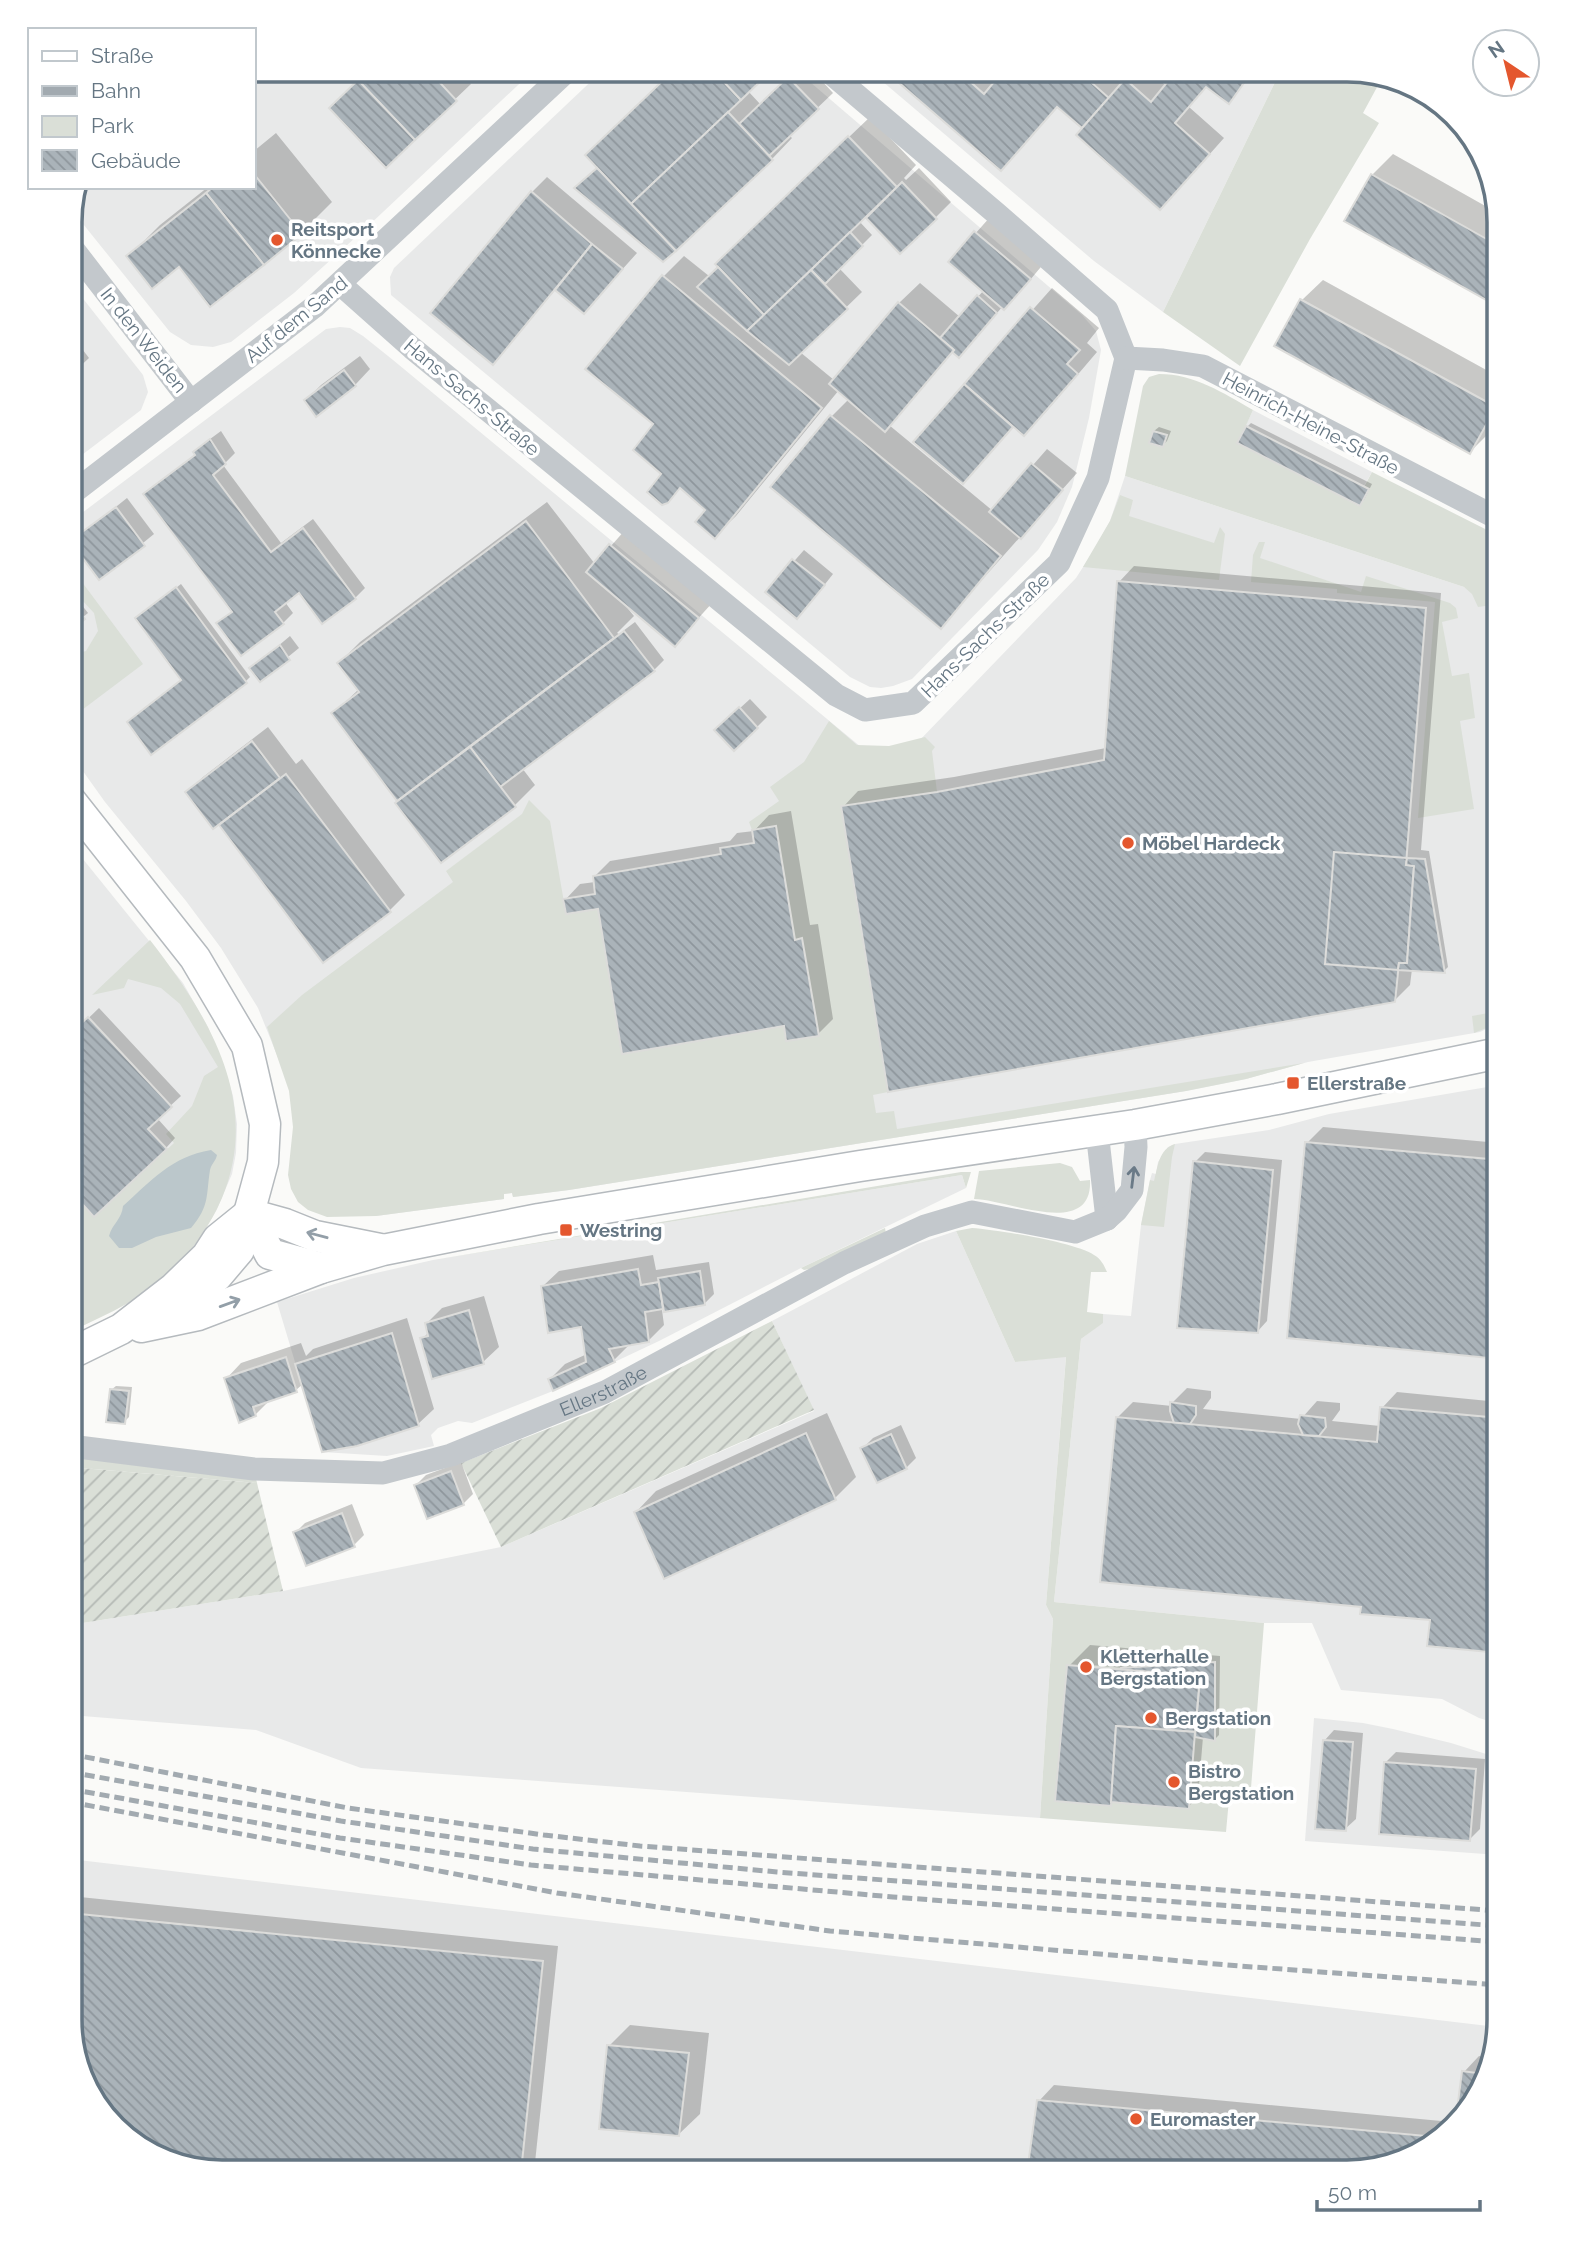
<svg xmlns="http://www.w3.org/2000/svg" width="1569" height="2242" font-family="Raleway,sans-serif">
<defs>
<pattern id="garden-furrows" width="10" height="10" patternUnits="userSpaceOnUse" patternTransform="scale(1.75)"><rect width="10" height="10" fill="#dadfd7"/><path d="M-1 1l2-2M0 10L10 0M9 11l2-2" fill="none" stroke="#b4b9b4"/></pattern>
<pattern id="building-back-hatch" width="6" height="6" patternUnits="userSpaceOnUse" patternTransform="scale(1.75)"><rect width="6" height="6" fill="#aab3b9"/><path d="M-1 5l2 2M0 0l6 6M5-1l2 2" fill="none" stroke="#8e969c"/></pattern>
</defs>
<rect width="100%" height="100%" fill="#fafaf8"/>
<!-- built -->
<g fill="#e8e9e9">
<path d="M254 70H534L366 228 294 293 231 342 213 347 191 345 170 332 71 209 76 187H254Z"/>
<path d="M603 70H796L1082 315 1096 331 1101 350 1089 418 1072 487 1057 522 1038 550 912 679 893 686 881 688 870 687 850 677 391 295 390 277 394 268Z"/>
<path d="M869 70H1281L1163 312 1094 261Z"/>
<path d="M70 282 143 375 148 392 141 410 70 464Z"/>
<path d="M340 327 350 328 363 336 393 360 890 771 1076 578 1094 550 1110 521 1125 476 1464 587 1494 605 1499 636V1023L1480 1032 1308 1062 1246 1079 1186 1091 569 1190 513 1197 512 1193 504 1194V1199L376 1216 285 1075 258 1008 221 948 186 901 105 802 70 753V522L326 329Z"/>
<path d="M1253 410 1372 472 1364 486 1369 489 1360 506 1237 443Z"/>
<path d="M70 843 183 983 208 1027 225 1069 233 1096 237 1124 236 1153 232 1174 216 1211 195 1245 175 1267 135 1299 70 1332Z"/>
<path d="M1499 1085V1724L1479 1718 1442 1699 1341 1690 1312 1623H1264L1054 1602 1081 1339 1102 1323 1103 1314 1131 1316 1141 1225 1150 1180 1152 1173 1156 1174 1158 1162 1168 1147 1175 1144 1269 1130 1329 1114Z"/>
<path d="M962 1175 966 1188 801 1268 659 1341 553 1391 472 1423 458 1421 438 1428 431 1435 434 1446 387 1456 322 1452 277 1302 354 1278 433 1260Z"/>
<path d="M956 1231 1015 1362 1066 1356 1046 1605 1053 1619 1040 1818 361 1768 256 1730 70 1715V1625L283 1591 501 1547 814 1411 772 1321 917 1244Z"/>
<path d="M1314 1718 1363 1723 1393 1729 1451 1743 1499 1758V1855L1305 1841Z"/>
<path d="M70 1859 1497 2027 1478 2096 1422 2152 1347 2172H213L138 2146 90 2095 70 2019Z"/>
</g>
<!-- green -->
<g fill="#dadfd7">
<path d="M1281 70H1356L1382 78 1363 113 1379 123 1310 239 1240 366 1163 312Z"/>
<path d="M1159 374C1195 374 1223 393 1253 410L1238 443 1359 506 1369 490 1364 487 1372 472 1499 536V636L1493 605 1478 607 1472 594 1464 587 1125 476 1143 386 1149 377Z"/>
<path d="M1120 495 1133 500 1129 516 1214 543 1220 527 1225 534 1219 580 1083 567 1110 521Z"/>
<path d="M1259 542H1265L1260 558 1361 592 1366 576 1450 603 1456 608 1458 618 1442 622 1452 676 1469 673 1475 718 1460 721 1474 809 1418 818 1435 602 1337 593V589L1251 582 1253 555Z"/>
<path d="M70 566 143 664 70 719V655L86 651 98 631 94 613 70 587Z"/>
<path d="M829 721 857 745 889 746 925 737 935 747 932 751 937 792 842 806 888 1092 873 1095 876 1113 894 1111 897 1129 1304 1063 1246 1079 1186 1091 569 1190 513 1197 512 1193 504 1194V1199L376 1216 327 1217 308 1210 298 1202 291 1189 288 1175 293 1127 289 1091 267 1027 302 995 453 882 446 871 522 814 529 800 550 821 566 914 598 909 622 1053 784 1026 786 1041 818 1036 802 939 795 940 776 826 752 830 749 822 779 801 770 787 804 762Z"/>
<path d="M150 940C208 1015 262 1101 222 1198 207 1233 184 1262 154 1286 129 1305 99 1318 70 1332V1203L76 1197 95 1216 174 1143 166 1134 192 1106 204 1076 218 1067 180 1004 161 988 128 979 124 988 92 995Z"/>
<path d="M1499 1011V1023L1474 1033 1472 1016Z"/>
<path d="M1175 1144 1172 1157 1164 1227 1141 1225 1150 1180 1154 1181C1158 1166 1159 1149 1175 1144Z"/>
<path d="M1060 1163 1072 1167 1080 1181 1090 1180C1093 1240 1006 1199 974 1199L979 1171Z"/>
<path d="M961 1172H971L966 1188 962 1175 433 1260Z"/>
<path d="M885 1228 886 1234 815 1268 804 1270 801 1268Z"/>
<path d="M972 1228C998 1230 1074 1242 1094 1255 1101 1259 1104 1265 1107 1272H1091L1087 1312 1103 1314V1323L1081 1339 1054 1602 1264 1623 1251 1788H1230L1226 1832 1040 1818 1053 1619 1046 1605 1066 1357 1015 1362 956 1231Z"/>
<path d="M70 1454 255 1474 257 1483 70 1467Z"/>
</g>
<!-- garden -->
<g fill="url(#garden-furrows)">
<path d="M772 1321 814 1410 501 1547 461 1463 601 1408Z"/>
<path d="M70 1467 257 1483 283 1591 70 1625Z"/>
</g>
<!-- water -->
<path fill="#bbc7cb" d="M211 1150 217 1155C216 1161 211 1164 210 1170 206 1195 210 1206 191 1228L156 1237 132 1248H119L109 1236C112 1224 122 1219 123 1206 152 1180 171 1157 211 1150Z"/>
<!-- shadow -->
<g fill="#0003" fill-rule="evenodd">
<path d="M351 70H458L471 84 386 165 360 80Z"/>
<path d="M676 70H770L748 91 761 105 797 70H812L833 93 789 135 792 138 772 159 675 249 577 188 598 167Z"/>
<path d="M896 70H1001L1004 73 1006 70H1122L1130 77 1136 70H1148L1166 86 1180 70H1256L1229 101 1207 86 1189 107 1224 138 1176 192 1084 128 1059 106 1001 169Z"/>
<path d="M870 117 916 165 904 178 906 180 919 168 951 202 936 217 880 206 877 204 859 221 872 235 839 268 862 292 800 352 834 380 899 303 920 283 960 317 984 290 950 262 991 216 1045 262 1020 292 1004 307 1003 306 969 346 954 351 889 425 993 511 1047 449 1077 473 941 626 772 487 832 416 849 399 839 390 736 516 715 536 708 510 681 487 667 502 655 424 587 369 664 276 684 256 709 276 738 243Z"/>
<path d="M276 133 332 202 301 233 179 265 129 256 160 225 208 187H254V151Z"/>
<path d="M1393 154 1496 212 1499 223V305L1372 175Z"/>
<path d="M547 177 637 253 584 312 556 289 493 363 532 192Z"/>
<path d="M1323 280 1499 377V416L1491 431 1470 452 1302 300Z"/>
<path d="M1052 288 1099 328 1087 343 1097 352 1045 413 1024 434 1014 425 978 467 916 441Z"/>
<path d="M70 333 89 358 70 376Z"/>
<path d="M360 356 370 369 355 385 306 400 321 385Z"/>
<path d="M1251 423 1372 484 1364 500 1359 504 1247 427Z"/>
<path d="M1159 427 1171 431 1167 441 1163 445 1154 431Z"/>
<path d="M221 431 235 453 223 465 281 543 313 519 365 588 355 598 300 591 285 602 293 613 283 623H219L233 610 146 494 197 453 206 442Z"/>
<path d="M127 498 154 534 100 578 72 542Z"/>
<path d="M547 502 595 564 626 529 713 602 675 644 624 604 634 616 617 633 619 634 635 622 664 660 654 670 522 768 535 785 514 806 441 861 333 714 359 689 339 663 360 642Z"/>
<path d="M804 550 833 574 807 607 767 592Z"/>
<path d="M1134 566 1441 593 1421 850 1429 851 1448 967 1444 971 1412 969 1410 985 1394 1001 843 807 858 791 954 777 1106 748 1119 582Z"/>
<path d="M181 584 250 677 246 681 183 680 142 614Z"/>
<path d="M81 604 88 613 83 617 70 612Z"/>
<path d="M290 636 299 648 261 679 252 668Z"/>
<path d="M750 699 767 717 757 727 727 720Z"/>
<path d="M268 727 296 764 302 759 405 895 390 910 324 960 219 822 187 792 203 777Z"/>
<path d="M791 811 810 925 818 924 833 1019 818 1034 785 1024 599 907 565 900 580 884 595 882 594 877 610 861 730 841 737 833 754 831 769 815Z"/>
<path d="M99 1008 181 1096 157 1118 175 1138 166 1148 76 1195 70 1036Z"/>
<path d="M1323 1127 1499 1143V1357L1307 1143Z"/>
<path d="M1205 1152 1282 1160 1267 1321 1257 1332 1195 1162Z"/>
<path d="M653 1255 656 1270 709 1262 714 1294 704 1304 662 1310 664 1325 649 1340 629 1345 614 1360 550 1379 565 1364 587 1354 583 1325 543 1286 559 1271Z"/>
<path d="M484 1296 499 1347 483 1362 422 1339 429 1332 427 1323 442 1308Z"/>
<path d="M407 1318 434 1409 418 1424 357 1444 303 1384 296 1390 272 1398 255 1415 226 1379 241 1363 301 1343 306 1356 313 1349Z"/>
<path d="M116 1386 132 1387 129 1417 124 1422 111 1390Z"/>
<path d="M1187 1388 1211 1391V1398L1203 1409 1301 1419 1317 1401 1340 1403V1410L1332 1421 1380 1426 1382 1408 1397 1392 1499 1402V1651L1432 1618 1363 1605 1117 1418 1133 1402 1172 1406V1403Z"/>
<path d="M827 1413 856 1477 835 1498 665 1576 636 1512 656 1491Z"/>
<path d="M901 1425 916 1458 906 1468 863 1448 873 1438Z"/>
<path d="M461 1462 473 1494 463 1504 416 1485 426 1475Z"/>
<path d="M352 1504 364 1535 354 1545 295 1533 305 1523Z"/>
<path d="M1090 1645 1220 1656 1219 1735 1215 1739 1203 1737 1198 1797 1188 1807 1114 1801 1110 1804 1069 1666ZM1078 1664 1124 1668V1672L1078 1668Z"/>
<path d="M1334 1730 1363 1733 1356 1819 1345 1829 1324 1741Z"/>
<path d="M1396 1752 1485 1759 1480 1829 1470 1839 1386 1762Z"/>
<path d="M70 1896 558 1946 534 2172H213L138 2146 90 2095 70 2019Z"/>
<path d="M630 2025 709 2033 700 2114 679 2134 609 2046Z"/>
<path d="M1479 2056 1489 2058 1478 2096 1458 2116 1464 2072Z"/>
<path d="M1054 2085 1452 2122 1422 2152 1347 2172 1039 2101Z"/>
</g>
<!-- building -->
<g fill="url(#building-back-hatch)" stroke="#dcdcda" stroke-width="2">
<path d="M348 70H428L457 101 415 140Z"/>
<path d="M674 70H713L741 100 631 204 585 155Z"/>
<path d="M730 70H772L741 100 721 79Z"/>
<path d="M894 70H957L984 94 1004 70H1089L1084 76 1109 98 1082 128 1057 107 1001 171 890 75Z"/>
<path d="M1177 70H1253L1229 104 1206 87 1175 123 1210 154 1160 210 1076 135 1125 79 1151 102Z"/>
<path d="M788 77 819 109 769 156 739 124Z"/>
<path d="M358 80 415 140 386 168 329 108Z"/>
<path d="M1403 85 1423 91 1446 114 1401 88Z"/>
<path d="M728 112 773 160 676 251 631 204Z"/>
<path d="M848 136 897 187 764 315 715 264Z"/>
<path d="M597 168 676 251 663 262 574 188Z"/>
<path d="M254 174 302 234 264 265 206 193 213 187H254Z"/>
<path d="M1371 174 1499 246V307L1344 221Z"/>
<path d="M902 182 937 219 900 254 866 218Z"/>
<path d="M531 191 592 244 493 365 430 313Z"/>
<path d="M206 193 264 265 210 307 179 267 152 289 126 256Z"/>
<path d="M974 231 1031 279 1004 310 948 262Z"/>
<path d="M850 232 863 246 825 284 811 270Z"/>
<path d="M592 244 623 269 584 314 555 290Z"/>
<path d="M718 267 764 315 747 331 697 287Z"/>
<path d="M811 270 848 309 789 365 747 331Z"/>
<path d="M662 275 822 408 715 539 695 522 705 510 680 488 668 503 662 505 647 492 661 474 633 450 653 424 585 369Z"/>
<path d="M977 295 997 313 959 358 952 352 954 350 940 338Z"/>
<path d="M1300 299 1496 407 1470 454 1274 346Z"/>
<path d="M898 302 954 350 885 432 829 384Z"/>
<path d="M1030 307 1080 350 1067 364 1078 374 1024 436 964 384Z"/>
<path d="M344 370 356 386 316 417 304 400Z"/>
<path d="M964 384 1013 427 963 484 913 442Z"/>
<path d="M830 415 1001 556 941 629 770 487Z"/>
<path d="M1246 426 1369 489 1360 506 1237 443Z"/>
<path d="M1153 431 1167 435 1163 447 1149 443Z"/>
<path d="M210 439 226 464 213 475 271 552 303 528 356 599 322 624 299 593 275 612 284 624 241 656 216 623 232 612 143 494 195 455 193 452Z"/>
<path d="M1031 463 1063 490 1021 539 989 512Z"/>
<path d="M116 507 145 546 99 580 70 541Z"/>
<path d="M526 521 614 638 397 801 331 713 359 692 337 663Z"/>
<path d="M609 544 699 618 675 647 586 572Z"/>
<path d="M792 559 825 585 797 619 765 592Z"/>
<path d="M1117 581 1426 608 1406 865 1414 866 1407 963H1399L1395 1002 888 1092 841 806 937 792 1104 760Z"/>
<path d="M176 587 247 683 151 755 127 722 181 680 135 618Z"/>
<path d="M75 607 85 619 70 631V611Z"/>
<path d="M624 631 655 671 500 787 470 747Z"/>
<path d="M280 645 290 660 260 682 249 668Z"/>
<path d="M739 707 758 728 734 751 714 730Z"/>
<path d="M252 741 280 778 213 829 185 792Z"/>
<path d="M470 747 516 807 441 863 395 803Z"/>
<path d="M286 774 391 912 323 963 219 825Z"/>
<path d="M776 826 795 940 802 938 819 1036 786 1041 784 1026 622 1054 598 909 566 914 563 899 595 894 593 876 721 854 720 848 754 843 752 830Z"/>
<path d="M1334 852 1407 858 1406 865 1414 866 1407 963H1399L1398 970 1325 964Z"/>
<path d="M1407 858 1425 859 1445 973 1398 970 1399 963H1407L1414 866 1406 865Z"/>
<path d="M88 1017 172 1107 148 1129 167 1149 94 1217 76 1197 70 1203V1034Z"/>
<path d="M1305 1142 1499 1160V1359L1287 1338Z"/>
<path d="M1193 1161 1273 1170 1258 1333 1177 1328Z"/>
<path d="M638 1269 641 1285 659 1282 663 1309 645 1312 649 1342 609 1349 615 1362 553 1391 548 1379 586 1362 581 1327 548 1333 541 1286Z"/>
<path d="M700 1271 705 1305 664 1312 658 1278Z"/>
<path d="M469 1310 484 1364 432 1379 420 1338 428 1336 425 1323Z"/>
<path d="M392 1333 419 1426 357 1446 322 1452 295 1364Z"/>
<path d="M286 1357 297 1392 253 1407 256 1416 239 1423 224 1378Z"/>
<path d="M110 1389 129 1391 125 1424 106 1422Z"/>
<path d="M1170 1402 1196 1406V1415L1190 1424 1174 1423 1170 1411Z"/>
<path d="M1380 1407 1499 1418V1653L1427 1646 1430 1620 1360 1614 1361 1607 1100 1582 1116 1417 1377 1442Z"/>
<path d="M1300 1415 1325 1418 1326 1427 1319 1436 1303 1435 1298 1424Z"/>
<path d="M806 1433 836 1500 664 1579 634 1512Z"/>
<path d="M891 1434 907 1469 877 1483 860 1448Z"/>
<path d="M451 1471 464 1505 427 1519 414 1485Z"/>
<path d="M342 1513 355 1547 306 1566 293 1532Z"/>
<path d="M1215 1662V1741L1195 1737 1200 1676 1120 1670 1121 1668Z"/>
<path d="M1067 1665 1200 1676 1195 1732 1116 1726 1111 1806 1055 1801Z"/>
<path d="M1116 1726 1195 1732 1189 1809 1111 1802Z"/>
<path d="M1323 1740 1353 1742 1346 1831 1315 1829Z"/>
<path d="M1384 1762 1476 1769 1470 1841 1379 1834Z"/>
<path d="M70 1913 543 1961 521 2172H213L138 2146 90 2095 70 2019Z"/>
<path d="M607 2045 689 2053 679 2136 599 2129Z"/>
<path d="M1462 2071 1484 2074 1478 2096 1456 2118Z"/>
<path d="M1037 2100 1437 2137 1422 2152 1347 2172H1027Z"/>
</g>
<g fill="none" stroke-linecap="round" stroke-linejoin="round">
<!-- major casing -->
<g stroke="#b5babe" stroke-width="33">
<g id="major">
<path d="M70 800 195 958 247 1046 265 1124 263 1162 239 1250 217 1276 190 1300 164 1315"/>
<path d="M249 1214 285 1224 315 1236 380 1249"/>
<path d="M249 1214 270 1254 321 1268"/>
<path d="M141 1327 198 1315 321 1268 383 1250 539 1219 860 1166 1135 1125 1277 1099 1499 1053"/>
<path d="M70 1354 121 1329 174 1288 207 1256 218 1239 249 1214"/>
</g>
</g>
<!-- minor -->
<g stroke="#c3c8cc" stroke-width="23">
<path d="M70 245 191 402"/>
<path d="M340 284 412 348 836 695 865 710 913 703 1059 563 1098 478 1126 358 1107 310 997 214 827 70"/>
<path d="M1126 358 1163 360 1203 366 1499 519"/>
<path d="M70 495 314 307 568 70"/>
<path d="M1097 1131 1107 1219"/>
<path id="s1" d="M70 1446 254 1469 383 1473 451 1455 605 1392 844 1263 925 1226 972 1212 1075 1232 1107 1219 1116 1211 1132 1190 1136 1147 1135 1125"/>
</g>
<!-- major -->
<use href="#major" stroke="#fff" stroke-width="30"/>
<!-- rail -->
<g stroke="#a2aab0" stroke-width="5" stroke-dasharray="10 5" stroke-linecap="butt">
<path d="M70 1754 348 1808 544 1835 640 1846 1499 1911"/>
<path d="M70 1772 341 1821 533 1849 777 1872 1499 1926"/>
<path d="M70 1789 340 1838 531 1865 893 1897 1499 1942"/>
<path d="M70 1802 557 1893 830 1931 1240 1966 1499 1985"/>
</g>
</g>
<!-- one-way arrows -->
<defs><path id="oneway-shaft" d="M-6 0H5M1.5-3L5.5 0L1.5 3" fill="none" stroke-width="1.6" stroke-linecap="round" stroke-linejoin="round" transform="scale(1.75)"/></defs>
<use stroke="#6a7a87" href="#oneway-shaft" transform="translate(1133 1177) rotate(-83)"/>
<g stroke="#939fa8">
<use href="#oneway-shaft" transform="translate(317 1235) rotate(-165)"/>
<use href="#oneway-shaft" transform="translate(230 1303) rotate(-20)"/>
</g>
<!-- markers -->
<g fill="#e4572e" stroke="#fff" stroke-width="2.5">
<circle cx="277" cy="240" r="7"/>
<circle cx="1128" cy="843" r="7"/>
<rect x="1286" y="1076" width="14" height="14" rx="3.5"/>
<rect x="559" y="1223" width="14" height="14" rx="3.5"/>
<circle cx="1086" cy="1667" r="7"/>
<circle cx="1151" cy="1718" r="7"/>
<circle cx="1174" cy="1782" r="7"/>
<circle cx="1136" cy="2119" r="7"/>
</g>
<g text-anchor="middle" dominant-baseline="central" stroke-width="7" stroke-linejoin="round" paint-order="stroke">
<!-- poi labels -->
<g font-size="19" font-weight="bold" fill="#657683" stroke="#fff" text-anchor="start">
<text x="291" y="229">Reitsport<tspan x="291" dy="22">Könnecke</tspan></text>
<text x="1142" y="843">Möbel Hardeck</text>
<text x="1307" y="1083">Ellerstraße</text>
<text x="580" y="1230">Westring</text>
<text x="1100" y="1656">Kletterhalle<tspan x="1100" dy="22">Bergstation</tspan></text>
<text x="1165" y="1718">Bergstation</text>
<text x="1188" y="1771">Bistro<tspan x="1188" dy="22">Bergstation</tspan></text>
<text x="1150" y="2119">Euromaster</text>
</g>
<!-- street labels -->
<g font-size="19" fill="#657683" stroke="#fff">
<text transform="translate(296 319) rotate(-39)">Auf dem Sand</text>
<text transform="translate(144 340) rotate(52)">In den Weiden</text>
<text transform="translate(472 397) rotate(40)">Hans-Sachs-Straße</text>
<text transform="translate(1311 423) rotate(28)">Heinrich-Heine-Straße</text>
<text transform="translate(985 635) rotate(-44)">Hans-Sachs-Straße</text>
<text stroke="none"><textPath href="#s1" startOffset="550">Ellerstraße</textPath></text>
</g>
</g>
<!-- crop -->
<path d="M0 0H1569V2242H0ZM222 82H1347A140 140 0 0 1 1487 222V2020A140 140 0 0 1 1347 2160H222A140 140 0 0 1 82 2020V222A140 140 0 0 1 222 82Z" fill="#fff" fill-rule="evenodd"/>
<path fill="none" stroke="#657683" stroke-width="3.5" d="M222 82H1347A140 140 0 0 1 1487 222V2020A140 140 0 0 1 1347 2160H222A140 140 0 0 1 82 2020V222A140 140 0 0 1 222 82Z"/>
<!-- legend -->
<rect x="28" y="28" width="228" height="161" fill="#ffffff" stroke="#c1c8cd" stroke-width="2"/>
<rect x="42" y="51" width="35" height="10" fill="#ffffff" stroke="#c1c8cd" stroke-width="2"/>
<text x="91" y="63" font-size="21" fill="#657683">Straße</text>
<rect x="42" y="86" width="35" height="10" fill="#a2aab0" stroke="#c1c8cd" stroke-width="2"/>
<text x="91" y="98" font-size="21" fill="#657683">Bahn</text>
<rect x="42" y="116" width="35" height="21" fill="#dadfd7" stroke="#c1c8cd" stroke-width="2"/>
<text x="91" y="133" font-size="21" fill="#657683">Park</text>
<rect x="42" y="150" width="35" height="21" fill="url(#building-back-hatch)" stroke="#c1c8cd" stroke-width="2"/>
<text x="91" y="168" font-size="21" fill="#657683">Gebäude</text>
<!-- north arrow -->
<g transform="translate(1506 63) rotate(325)"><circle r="33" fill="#ffffff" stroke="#c1c8cd" stroke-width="2"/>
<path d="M0-5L12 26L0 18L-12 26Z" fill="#e4572e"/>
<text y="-10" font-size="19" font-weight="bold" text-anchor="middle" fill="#657683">N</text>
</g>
<!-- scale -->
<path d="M1317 2200v10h163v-10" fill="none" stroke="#657683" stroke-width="3.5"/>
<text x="1328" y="2200" font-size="21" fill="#657683" stroke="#ffffff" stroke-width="5" paint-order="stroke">50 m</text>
</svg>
